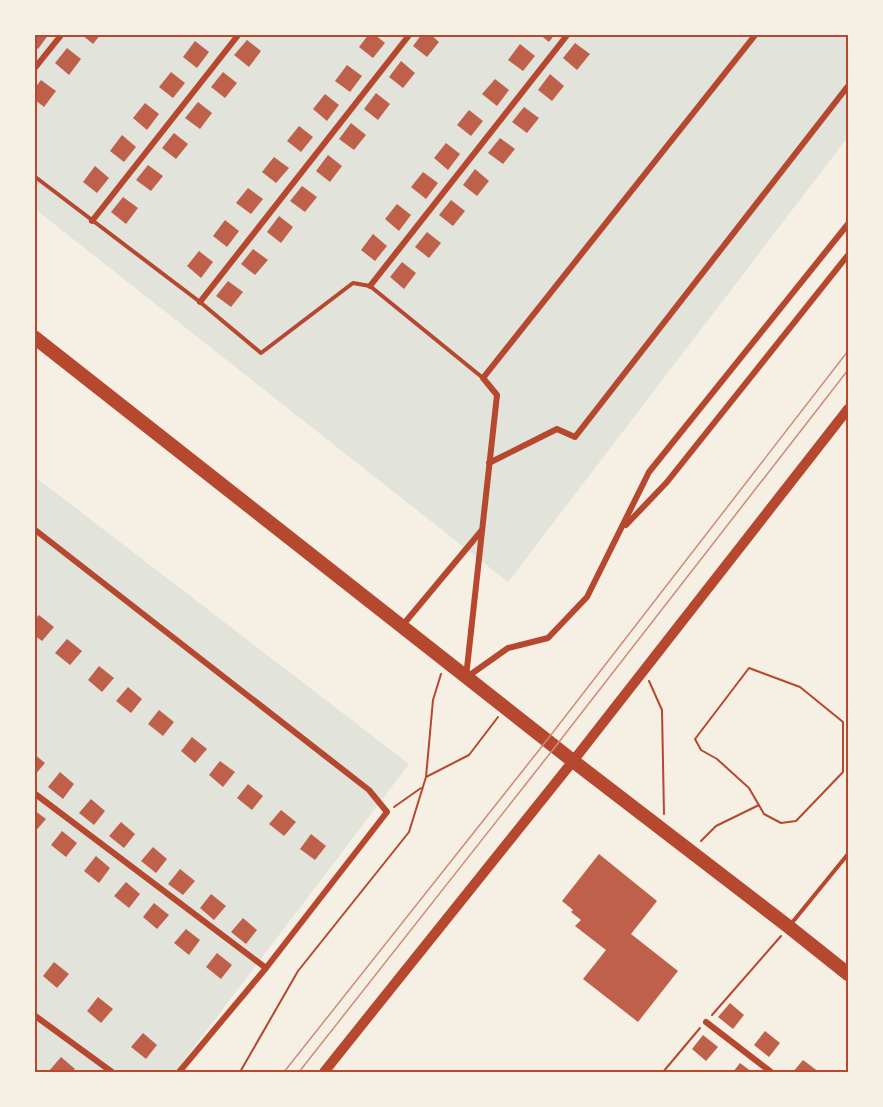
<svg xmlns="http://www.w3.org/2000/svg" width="883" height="1107" font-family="'Fira Sans Condensed',sans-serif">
<rect width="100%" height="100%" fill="#f6efe4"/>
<!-- green -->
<g fill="#e2e4dc">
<path d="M34 35H848V137L508 582 35 209Z"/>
<path d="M34 476 409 764 175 1072H35Z"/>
</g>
<!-- building -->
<g fill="#bf614a">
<path d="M34 34H49L38 49 34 46Z"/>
<path d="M81 34H101L93 44Z"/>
<path d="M369 34H374L385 43 373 58 359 47Z"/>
<path d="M422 34H430L439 42 427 57 413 46Z"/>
<path d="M539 34H555L549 42Z"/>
<path d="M247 40 261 51 249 67 234 55Z"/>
<path d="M195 41 209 52 197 68 183 57Z"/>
<path d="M575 43 590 54 577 70 563 58Z"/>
<path d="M520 44 535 56 523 71 508 60Z"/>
<path d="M67 48 81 59 69 75 55 63Z"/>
<path d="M401 61 415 73 403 88 389 77Z"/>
<path d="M347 65 362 76 350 92 335 81Z"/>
<path d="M171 72 185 83 173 98 159 87Z"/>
<path d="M223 72 237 83 225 98 211 87Z"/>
<path d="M550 74 564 86 552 101 538 90Z"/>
<path d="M495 79 509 90 497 106 482 94Z"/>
<path d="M41 80 56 91 44 107 34 99V89Z"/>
<path d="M376 93 390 104 378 120 364 109Z"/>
<path d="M325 94 339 105 327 121 313 109Z"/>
<path d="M198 102 212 113 200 129 185 118Z"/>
<path d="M145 103 159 114 147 130 133 118Z"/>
<path d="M524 107 539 118 527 133 512 122Z"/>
<path d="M469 110 483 121 471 136 457 125Z"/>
<path d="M351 123 366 135 354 150 339 139Z"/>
<path d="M299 126 313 137 301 152 287 141Z"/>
<path d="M174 133 188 144 176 159 162 148Z"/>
<path d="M122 135 136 147 124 162 110 151Z"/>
<path d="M500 138 515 149 503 164 488 153Z"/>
<path d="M446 143 460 154 448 170 434 158Z"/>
<path d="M328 155 342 166 330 182 316 171Z"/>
<path d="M274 157 289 168 276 183 262 172Z"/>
<path d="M148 165 163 176 151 191 136 180Z"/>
<path d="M95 166 109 178 97 193 83 182Z"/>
<path d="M475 169 489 181 477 196 463 185Z"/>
<path d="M423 172 438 183 426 199 411 187Z"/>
<path d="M302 186 317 197 305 212 290 201Z"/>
<path d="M248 188 263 199 251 214 236 203Z"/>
<path d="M123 197 138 208 126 224 111 212Z"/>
<path d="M451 200 465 211 453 226 439 215Z"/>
<path d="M397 204 411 215 399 231 385 219Z"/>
<path d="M279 216 293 227 281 243 267 232Z"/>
<path d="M225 220 239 231 227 247 213 236Z"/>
<path d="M427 232 441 243 429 258 415 247Z"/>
<path d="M373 234 387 246 375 261 361 250Z"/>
<path d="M253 249 268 260 255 275 241 264Z"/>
<path d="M199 251 213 262 201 278 187 266Z"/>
<path d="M402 262 416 273 404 289 390 277Z"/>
<path d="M228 281 243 292 231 307 216 296Z"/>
<path d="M39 615 54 627 42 641 34 635V620Z"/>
<path d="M67 639 82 651 70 665 55 653Z"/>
<path d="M99 666 114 678 102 692 88 680Z"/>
<path d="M128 687 142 699 131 713 116 701Z"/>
<path d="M159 710 174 722 163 736 148 724Z"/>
<path d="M192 737 207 749 195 763 181 751Z"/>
<path d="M34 754 45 763 34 776Z"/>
<path d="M220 761 235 772 223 787 209 775Z"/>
<path d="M60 772 74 784 63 799 48 787Z"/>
<path d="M248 784 263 796 252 810 237 798Z"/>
<path d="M91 799 105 811 94 825 79 813Z"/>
<path d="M34 810 46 819 34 833Z"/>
<path d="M281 810 296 822 284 836 269 824Z"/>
<path d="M121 822 135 834 124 848 109 836Z"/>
<path d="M62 831 77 843 66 857 51 845Z"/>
<path d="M311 834 326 846 315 860 300 849Z"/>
<path d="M153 847 167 859 156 873 141 861Z"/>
<path d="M599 854 657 901 631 934 678 971 638 1022 583 979 606 950 575 926 581 920 571 912 573 910 562 901Z"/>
<path d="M96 856 110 868 99 883 84 871Z"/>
<path d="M180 869 195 881 183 895 168 884Z"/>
<path d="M126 882 140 894 129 908 114 896Z"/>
<path d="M211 894 226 906 214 920 200 908Z"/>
<path d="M154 903 169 915 157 929 143 917Z"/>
<path d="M243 918 257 930 246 944 231 932Z"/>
<path d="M186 929 200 940 189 955 174 943Z"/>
<path d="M217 953 232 965 221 979 206 967Z"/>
<path d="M54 962 69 974 57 988 43 976Z"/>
<path d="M98 997 113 1009 101 1023 87 1011Z"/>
<path d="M730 1003 744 1015 733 1029 718 1017Z"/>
<path d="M765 1031 780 1043 769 1057 754 1045Z"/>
<path d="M143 1033 157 1045 146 1059 131 1047Z"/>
<path d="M703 1035 718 1047 706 1061 692 1049Z"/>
<path d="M61 1057 75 1069 72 1072H51L49 1071Z"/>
<path d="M803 1060 819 1072H793Z"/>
<path d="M740 1063 752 1072H733Z"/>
</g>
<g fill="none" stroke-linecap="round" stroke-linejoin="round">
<!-- path -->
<g stroke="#b5482f" stroke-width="2">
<path d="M749 668 800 687 843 722V772L796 821 781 823 764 814 749 788 717 759 701 750 695 739Z"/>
<path d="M649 681 662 710 664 814"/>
<path d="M426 777 433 700 441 674"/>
<path d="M394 807 421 788"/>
<path d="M701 841 716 826 759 805"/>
<path d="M712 1015 781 936"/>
<path d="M240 1072 298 971 409 832 426 777 469 755 498 717"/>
<path d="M663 1072 700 1028"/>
</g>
<!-- service -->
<g stroke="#b5482f" stroke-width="4">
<path d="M34 176 200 302 261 353 353 283 370 286 483 378"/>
<path d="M791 924 848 854"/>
</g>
<!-- minor -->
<g stroke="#b5482f" stroke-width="6">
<path d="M34 69 62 34"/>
<path d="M92 221 239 34"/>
<path d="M370 286 568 34"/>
<path d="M200 302 410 34"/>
<path d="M489 463 557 429 575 437 848 86"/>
<path d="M626 525 667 482 848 255"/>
<path d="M34 529 369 790 387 812 266 968 179 1072"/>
<path d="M402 626 482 530"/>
<path d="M466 677 497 395 483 378 756 34"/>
<path d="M467 677 508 648 548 638 587 597 649 472 848 224"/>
<path d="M34 793 266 968"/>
<path d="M34 1015 112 1072"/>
<path d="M706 1022 771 1072"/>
</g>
<!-- tertiary -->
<path stroke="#b5482f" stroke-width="10" d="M324 1072 573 761 848 409"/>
<!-- trunk -->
<path stroke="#b5482f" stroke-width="14" d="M34 337 573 761 789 927 848 974"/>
<!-- tram -->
<g stroke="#cf8b77" stroke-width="1.5">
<path d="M284 1072 547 740 848 351"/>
<path d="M299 1072 555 747 848 370"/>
</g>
</g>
<!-- border -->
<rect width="883" height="1107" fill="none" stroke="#f6efe4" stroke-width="72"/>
<rect x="36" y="36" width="811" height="1035" fill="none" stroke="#b5482f" stroke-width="2"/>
</svg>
